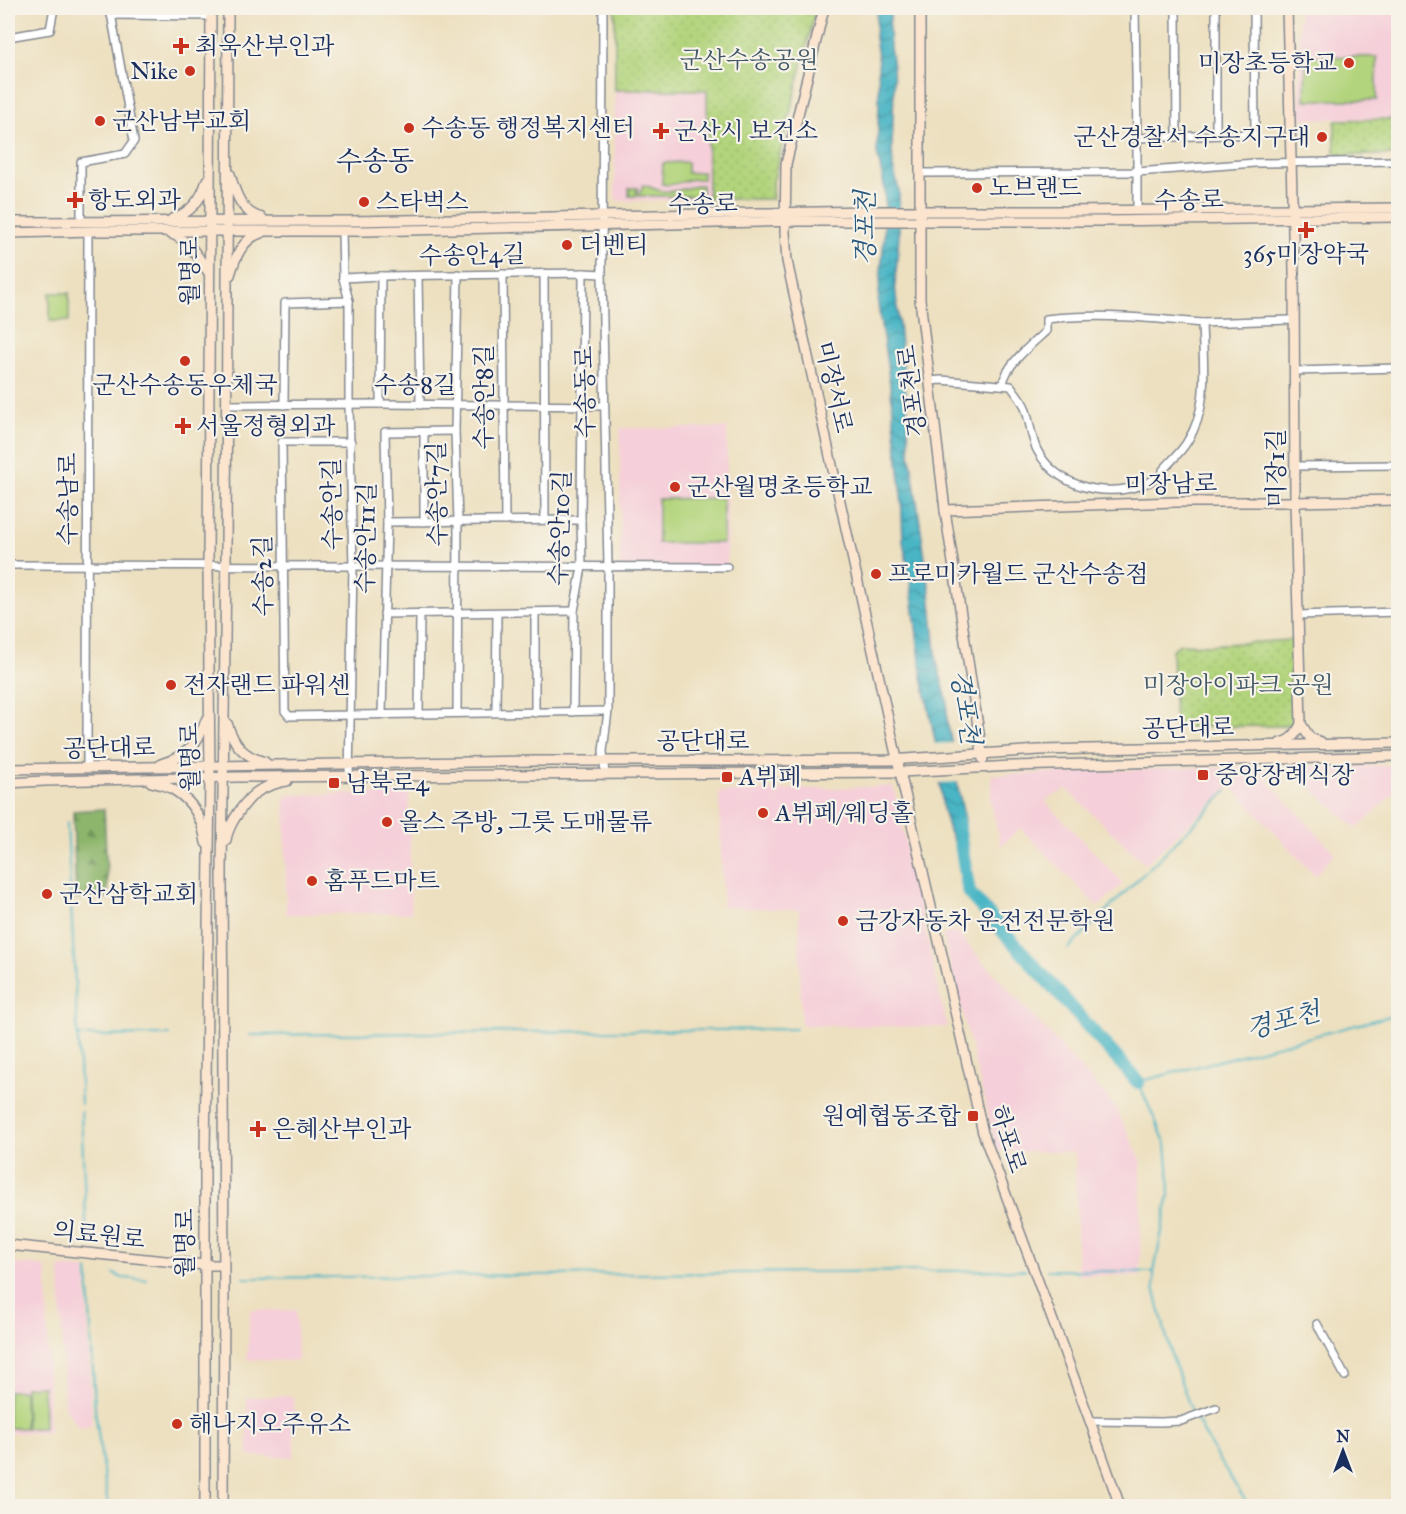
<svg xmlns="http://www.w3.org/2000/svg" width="1406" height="1514" font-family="'IM FELL Great Primer','Noto Serif KR',serif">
<defs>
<pattern id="forest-firs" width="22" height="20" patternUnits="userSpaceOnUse" patternTransform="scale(1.5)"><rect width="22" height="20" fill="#8db66c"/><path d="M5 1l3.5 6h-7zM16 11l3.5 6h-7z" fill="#72945c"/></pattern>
<pattern id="park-dots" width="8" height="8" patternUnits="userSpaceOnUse" patternTransform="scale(1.5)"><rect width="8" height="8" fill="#b2d47c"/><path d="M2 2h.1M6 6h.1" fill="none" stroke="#98b66e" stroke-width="1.8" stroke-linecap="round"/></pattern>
<pattern id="water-waves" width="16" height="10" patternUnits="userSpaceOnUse" patternTransform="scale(1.5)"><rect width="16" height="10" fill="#48b5c5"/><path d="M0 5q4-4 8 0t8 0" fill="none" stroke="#3b94a3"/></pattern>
</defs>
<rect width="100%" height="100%" fill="#f7f3e8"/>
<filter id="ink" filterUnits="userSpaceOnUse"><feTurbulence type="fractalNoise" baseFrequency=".0167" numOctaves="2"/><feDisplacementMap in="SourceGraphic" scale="12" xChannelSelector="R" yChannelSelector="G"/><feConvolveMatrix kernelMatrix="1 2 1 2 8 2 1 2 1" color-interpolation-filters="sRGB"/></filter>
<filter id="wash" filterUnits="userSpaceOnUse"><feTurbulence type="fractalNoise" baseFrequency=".008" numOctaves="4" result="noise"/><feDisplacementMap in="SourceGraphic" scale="24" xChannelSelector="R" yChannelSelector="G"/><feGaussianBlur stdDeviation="1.35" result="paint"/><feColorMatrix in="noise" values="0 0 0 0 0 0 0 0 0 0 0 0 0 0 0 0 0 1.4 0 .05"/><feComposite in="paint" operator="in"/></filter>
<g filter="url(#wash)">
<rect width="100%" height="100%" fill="#ede0c0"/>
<!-- built -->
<g fill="#f5cfd9">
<path d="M1299 8H1398V118L1300 119Z"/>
<path d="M615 90H707L708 199 619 201 615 197Z"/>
<path d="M620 428H727V567L620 568Z"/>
<path d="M1398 765V789L1357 829 1308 785 1306 771 1260 773 1335 853 1315 876 1231 786 1145 864 1066 789 1045 801 1123 883 1098 907 1020 828 1001 846 991 803V775L1180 768Z"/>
<path d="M893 786 947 1027 801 1025 799 910 723 907 719 792Z"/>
<path d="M409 793 411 913 286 914 285 795Z"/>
<path d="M956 932 1114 1105 1141 1160 1140 1276 1078 1275 1075 1152 997 1151 943 935Z"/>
<path d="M8 1263 43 1266 47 1272 49 1433H8Z"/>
<path d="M60 1267 86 1269 92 1424 79 1428 64 1407Z"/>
<path d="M250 1310H296L297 1361 247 1360Z"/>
<path d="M294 1396V1457L248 1456 247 1397Z"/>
</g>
<!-- grass -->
<g fill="#b2d47c" stroke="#66826d" stroke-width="1.5">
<path d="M1306 56 1377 57V100H1305Z"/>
<path d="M687 162V173L703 172V179C698 179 693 179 688 180 679 183 672 186 662 184L663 163Z"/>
<path d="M643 185C650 186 655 190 662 191 676 193 689 186 702 185V196H629V188H638L636 193H640Z"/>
<rect x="50" y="293" width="19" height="28"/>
<path d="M723 498V543H658V499Z"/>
<path d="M43 1386 44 1428H26L25 1387Z"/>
<path d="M8 1391H24L25 1428H8Z"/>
</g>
<!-- forest -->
<path fill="url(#forest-firs)" stroke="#547265" stroke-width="1.5" d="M104 809 108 898 76 899 73 811Z"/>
<!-- park -->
<g fill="url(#park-dots)" stroke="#66826d" stroke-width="1.5">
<path d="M615 8H816L772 187 773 199H708L707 90H615Z"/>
<path d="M1398 119V155H1337L1335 153V122L1338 120Z"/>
<path d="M1292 640 1294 701 1293 724 1280 726 1175 727 1172 650 1180 644 1206 645Z"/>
</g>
<!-- water -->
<path fill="url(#water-waves)" stroke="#327292" stroke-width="1.5" d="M877 8H891L889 27 890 47 893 67 894 87 892 148 893 168 899 190V235L895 285 907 405 909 447 930 592 937 663 947 700V722L951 739 958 789 965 819 959 853 949 831 943 809 935 740 922 676 910 579 903 541 901 490 891 391 878 304 884 239 885 198 884 184 877 153 879 105 878 55 875 38Z"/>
<!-- pier -->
<path fill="#ede0c0" d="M955 743 960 782 936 783 932 744Z"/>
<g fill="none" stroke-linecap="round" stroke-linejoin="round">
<!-- stream -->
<g stroke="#48b5c5" stroke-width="2">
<path d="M67 823 81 1104"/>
<path d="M1068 949 1227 791"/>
<path d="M250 1035 796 1029"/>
<path d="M78 1036 170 1035"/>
<path d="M81 1112 87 1243"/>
<path d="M88 1270 95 1410 108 1506"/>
<path d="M1047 1270 1154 1272"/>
<path d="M114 1274 123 1278 147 1280"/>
<path d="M244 1278 1025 1270"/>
<path d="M1249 1506 1218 1459 1190 1407 1171 1354 1154 1288V1272L1170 1189 1166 1144 1138 1082 1398 1014"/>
</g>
<!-- river -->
<path stroke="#48b5c5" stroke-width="14" d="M958 825 969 893 1138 1082"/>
</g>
</g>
<g filter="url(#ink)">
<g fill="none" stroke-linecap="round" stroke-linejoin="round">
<!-- street casing -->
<g stroke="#84888f" stroke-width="10">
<g id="street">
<path d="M603 8 602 274 608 567V711L603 751 605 775"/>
<path d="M1135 8 1137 138V210"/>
<path d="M1176 8 1177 137"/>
<path d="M1216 8V135"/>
<path d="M111 15 210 16"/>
<path d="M8 37 50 30 54 8"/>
<path d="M1137 138 1255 134 1254 8"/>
<path d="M921 173 1137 172 1255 163 1398 161"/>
<path d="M81 221V162L125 154 134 141 110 8"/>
<path d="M342 231 343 278 349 301V405L353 566 349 777"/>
<path d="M544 273 545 520"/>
<path d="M503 274 505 521"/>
<path d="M418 276 420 405"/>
<path d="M343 278 381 276 583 273 602 274"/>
<path d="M1295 371 1398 368"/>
<path d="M930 381 941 380 1011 386C1015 392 1020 398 1024 405 1030 419 1030 435 1037 450 1060 494 1124 502 1163 474V470C1171 461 1181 452 1187 442 1210 407 1203 363 1202 323L1289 320 1294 321"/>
<path d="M1003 385C1004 366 1033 343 1046 331V319C1098 313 1150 318 1202 323"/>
<path d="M380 404 381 276"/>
<path d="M226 405 380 404 604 406"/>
<path d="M284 405 285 303 349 301"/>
<path d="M351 442H282L285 711 289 716 608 711"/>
<path d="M1295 466 1398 465"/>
<path d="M387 522 581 520"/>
<path d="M424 522V432"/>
<path d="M8 565 727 567"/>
<path d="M384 614 574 611"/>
<path d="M1298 615 1398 612"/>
<path d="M496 712 497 613"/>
<path d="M573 712 574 611 582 567 581 520 583 273"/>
<path d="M457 713 458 521 455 431 458 274"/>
<path d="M535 713V613"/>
<path d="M382 714 387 522 385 432 455 431"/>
<path d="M419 714 420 613"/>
<path d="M87 767 88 231"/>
<path d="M1317 1324 1345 1376"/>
<path d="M1090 1421 1161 1422 1181 1421 1216 1408"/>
<path d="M59 1506H63"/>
</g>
</g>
<!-- secondary casing -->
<g stroke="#84888f" stroke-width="12">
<g id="secondary">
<path d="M824 8 786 164 785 232 787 261 791 280 895 750 983 1133 1090 1421 1120 1506"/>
<path d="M920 8V299L945 510 983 759"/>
<path d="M1287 8 1294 271 1295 502 1301 724 1310 738 1321 742"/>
<path d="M230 174C235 193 242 214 262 218"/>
<path d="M172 219C190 213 202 199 207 180"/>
<path d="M8 222 351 221 867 211H1065L1398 208"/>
<path d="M8 233 96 231H365L800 221H1103L1398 217"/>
<path d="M169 233C189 239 198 257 209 273"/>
<path d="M230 275C235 258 242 239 261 233"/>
<path d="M945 510 1175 502H1295L1398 500"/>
<path d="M227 723C234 745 243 756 265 762"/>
<path d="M1280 743C1292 740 1296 734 1301 724"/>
<path d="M161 764C186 756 198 745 206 720"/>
<path d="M8 769 537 761H728L890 760 1039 750 1398 743"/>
<path d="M151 782C159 784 168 786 174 790 194 802 203 820 206 843"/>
<path d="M8 783 44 781 238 777 901 772 1012 766 1398 756"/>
<path d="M226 840C228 825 246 798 260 790 268 786 278 782 287 781"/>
<path d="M8 1245 205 1265H223"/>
<path d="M205 1506V1155L210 778 208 565 211 8"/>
<path d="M223 1506 224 1284 222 870 226 565 228 8"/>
</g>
</g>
<!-- street -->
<use href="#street" stroke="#fff" stroke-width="7"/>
<!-- secondary -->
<use href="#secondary" stroke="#fbe5cf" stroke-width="9"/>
</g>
</g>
<!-- markers -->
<g fill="#c8321e" stroke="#f7f3e8" stroke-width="2">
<path d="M178 37h6v6h6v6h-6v6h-6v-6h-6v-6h6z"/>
<circle cx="1349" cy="63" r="6"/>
<circle cx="190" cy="71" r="6"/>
<circle cx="100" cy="121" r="6"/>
<circle cx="409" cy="128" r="6"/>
<path d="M658 122h6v6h6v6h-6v6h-6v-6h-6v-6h6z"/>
<circle cx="1322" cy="137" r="6"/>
<circle cx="977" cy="188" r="6"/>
<path d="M72 191h6v6h6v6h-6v6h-6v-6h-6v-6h6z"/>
<circle cx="364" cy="202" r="6"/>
<path d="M1303 221h6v6h6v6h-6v6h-6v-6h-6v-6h6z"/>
<circle cx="567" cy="245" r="6"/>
<circle cx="185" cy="361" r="6"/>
<path d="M180 417h6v6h6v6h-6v6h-6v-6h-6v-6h6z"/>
<circle cx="675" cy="487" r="6"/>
<circle cx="876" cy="574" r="6"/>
<circle cx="171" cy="685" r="6"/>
<rect x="1197" y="769" width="12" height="12" rx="3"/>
<rect x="721" y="771" width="12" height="12" rx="3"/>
<rect x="328" y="777" width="12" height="12" rx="3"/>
<circle cx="763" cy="813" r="6"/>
<circle cx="387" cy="822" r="6"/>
<circle cx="312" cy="881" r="6"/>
<circle cx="47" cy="894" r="6"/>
<circle cx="843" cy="921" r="6"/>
<rect x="967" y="1110" width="12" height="12" rx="3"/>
<path d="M255 1120h6v6h6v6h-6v6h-6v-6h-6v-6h6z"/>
<circle cx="177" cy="1424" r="6"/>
</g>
<g text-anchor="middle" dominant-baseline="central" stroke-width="4.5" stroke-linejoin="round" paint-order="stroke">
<!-- poi labels -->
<g font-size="24" fill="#1b2f5e" stroke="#f7f3e8" text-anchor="start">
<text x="195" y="46">최욱산부인과</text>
<text x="1337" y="63" text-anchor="end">미장초등학교</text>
<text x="178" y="71" text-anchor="end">Nike</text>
<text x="112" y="121">군산남부교회</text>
<text x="421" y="128">수송동 행정복지센터</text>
<text x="674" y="131">군산시 보건소</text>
<text x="1310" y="137" text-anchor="end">군산경찰서 수송지구대</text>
<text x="989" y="188">노브랜드</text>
<text x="88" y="200">항도외과</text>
<text x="376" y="202">스타벅스</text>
<text x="579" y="245">더벤티</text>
<text x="1306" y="254" text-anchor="middle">365미장약국</text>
<text x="185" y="385" text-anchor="middle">군산수송동우체국</text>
<text x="196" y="426">서울정형외과</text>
<text x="687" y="487">군산월명초등학교</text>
<text x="888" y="574">프로미카월드 군산수송점</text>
<text x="183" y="685">전자랜드 파워센</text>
<text x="1215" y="775">중앙장례식장</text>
<text x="739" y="777">A뷔페</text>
<text x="346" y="783">남북로4</text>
<text x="775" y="813">A뷔페/웨딩홀</text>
<text x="399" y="822">올스 주방, 그릇 도매물류</text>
<text x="324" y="881">홈푸드마트</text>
<text x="59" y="894">군산삼학교회</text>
<text x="855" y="921">금강자동차 운전전문학원</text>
<text x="961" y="1116" text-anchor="end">원예협동조합</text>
<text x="272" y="1129">은혜산부인과</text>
<text x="189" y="1424">해나지오주유소</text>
</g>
<!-- park labels -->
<g font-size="24" fill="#415866" stroke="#f7f3e8">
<text x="749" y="60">군산수송공원</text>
<text x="1238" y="685">미장아이파크 공원</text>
</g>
<!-- street labels -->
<g font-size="24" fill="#1b2f5e" stroke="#f7f3e8">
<text transform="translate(1189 200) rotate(-1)">수송로</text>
<text transform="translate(703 204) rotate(-1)">수송로</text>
<text transform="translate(472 255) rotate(-1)">수송안4길</text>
<text transform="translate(190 271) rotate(-90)">월명로</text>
<text x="415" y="385">수송8길</text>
<text transform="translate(834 387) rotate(77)">미장서로</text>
<text transform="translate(912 391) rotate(-97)">경포천로</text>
<text transform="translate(585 392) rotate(-91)">수송동로</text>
<text transform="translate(484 397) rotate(-90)">수송안8길</text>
<text transform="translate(1276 468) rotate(-90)">미장1길</text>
<text transform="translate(1171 484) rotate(-1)">미장남로</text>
<text transform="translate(437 494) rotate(-91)">수송안7길</text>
<text transform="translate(68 499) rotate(-90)">수송남로</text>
<text transform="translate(332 504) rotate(-91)">수송안길</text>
<text transform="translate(560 528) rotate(-88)">수송안10길</text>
<text transform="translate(366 538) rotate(-89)">수송안11길</text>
<text transform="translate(263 576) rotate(-91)">수송2길</text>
<text transform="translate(1188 728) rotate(-1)">공단대로</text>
<text x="703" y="741">공단대로</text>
<text transform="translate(109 748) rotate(-1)">공단대로</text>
<text transform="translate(190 757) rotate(-91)">월명로</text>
<text transform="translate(1008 1139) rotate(72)">하포로</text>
<text transform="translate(99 1235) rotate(6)">의료원로</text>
<text transform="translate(185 1243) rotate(-90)">월명로</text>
</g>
<!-- water labels -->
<g font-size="26" font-style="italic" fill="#28577d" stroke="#f7f3e8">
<text transform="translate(865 228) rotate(-90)">경포천</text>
<text transform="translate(966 707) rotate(81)">경포천</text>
<text transform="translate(1283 1020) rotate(-15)">경포천</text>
</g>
<!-- quarter labels -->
<g font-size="27" fill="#1b2f5e" stroke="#f7f3e8">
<text x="375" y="160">수송동</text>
</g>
</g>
<!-- margin -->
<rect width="1406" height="1514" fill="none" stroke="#f7f3e8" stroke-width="30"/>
<!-- north arrow -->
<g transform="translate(1343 1451)" stroke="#f7f3e8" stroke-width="4.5" paint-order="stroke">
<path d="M0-4.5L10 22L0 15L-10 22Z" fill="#1b2f5e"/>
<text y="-9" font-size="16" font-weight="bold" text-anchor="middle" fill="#1b2f5e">N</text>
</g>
</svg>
